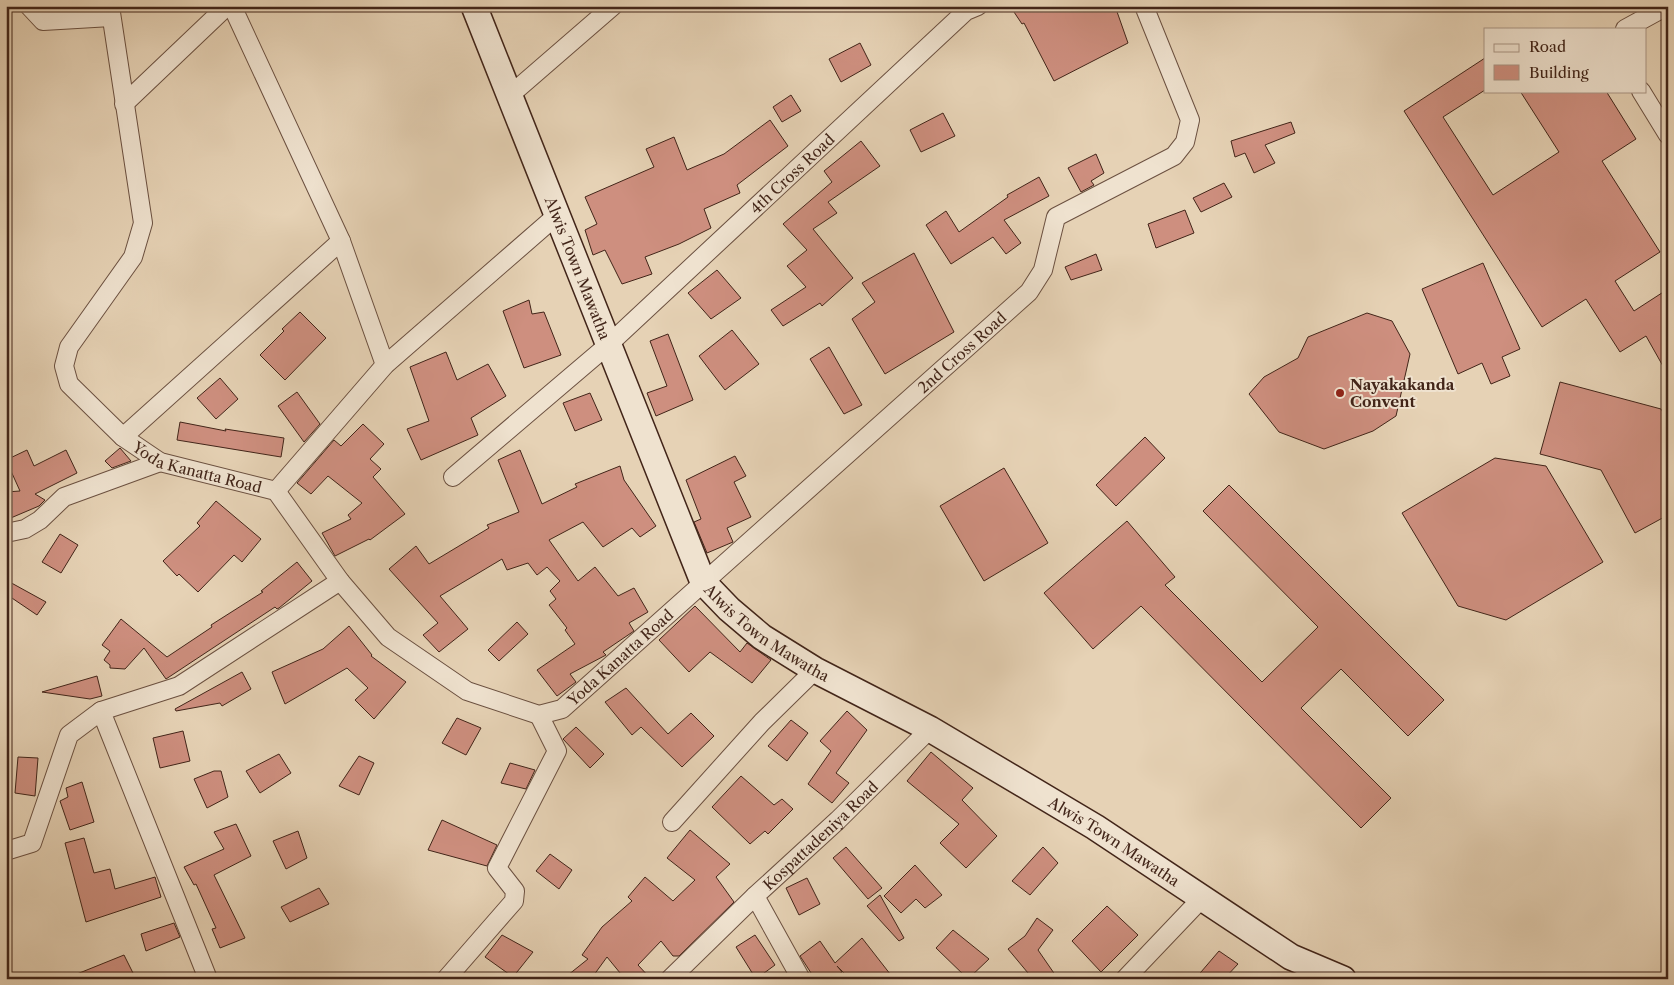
<svg xmlns="http://www.w3.org/2000/svg" width="1674" height="985" font-family="'Libre Caslon Text',serif">
<rect width="100%" height="100%" fill="#e6d2b5"/>
<filter id="stains"><feTurbulence type="fractalNoise" baseFrequency=".004" numOctaves="4"/><feColorMatrix values="0 0 0 0 .2 0 0 0 0 .09 0 0 0 0 .02 0 0 0 .5 -.17"/></filter>
<radialGradient id="worn" r=".72"><stop offset=".6" stop-color="#630" stop-opacity="0"/><stop offset="1" stop-color="#630" stop-opacity=".3"/></radialGradient>
<!-- building -->
<g fill="#ce8f7f" stroke="#422519">
<path d="M1010 6H1115L1128 43 1054 81 1024 23 1022 24Z"/>
<path d="M860 43 871 65 841 82 829 59Z"/>
<path d="M1485 58V90L1443 117 1493 195 1559 152 1520 91H1606L1636 139 1602 161 1660 252 1615 281 1634 311 1668 289V375L1646 336 1620 352 1586 299 1542 327 1404 111Z"/>
<path d="M791 95 801 111 782 122 773 107Z"/>
<path d="M943 113 955 136 921 152 910 130Z"/>
<path d="M770 120 788 146 737 185 740 193 704 209 711 228 679 244 645 257 652 274 622 284 605 250 593 255 585 230 597 224 585 197 654 167 646 149 674 137 687 170 724 154Z"/>
<path d="M1291 122 1295 133 1265 145 1275 163 1254 173 1245 153 1235 157 1231 141Z"/>
<path d="M861 141 880 166 828 202 837 213 813 229 853 278 822 306 820 303 783 326 771 310 806 287 787 266 807 250 783 224 832 182 824 171Z"/>
<path d="M1096 154 1104 173 1091 181 1094 185 1081 192 1068 168Z"/>
<path d="M1039 177 1049 196 1004 220 1021 243 1006 254 993 237 951 264 926 225 946 211 959 232 1008 197 1007 195Z"/>
<path d="M1224 183 1232 197 1201 212 1193 198Z"/>
<path d="M1185 210 1194 233 1156 248 1148 224Z"/>
<path d="M914 253 954 332 885 374 852 319 875 302 862 283Z"/>
<path d="M1096 254 1102 270 1071 280 1065 267Z"/>
<path d="M1483 263 1520 349 1502 357 1510 376 1491 384 1482 363 1458 374 1422 289Z"/>
<path d="M717 270 741 298 711 319 688 293Z"/>
<path d="M529 300 532 314 544 312 561 355 524 368 503 311Z"/>
<path d="M300 312 326 338 285 380 260 355 284 331 282 329Z"/>
<path d="M1367 313 1392 321 1410 354 1396 416 1373 431 1324 449 1279 432 1249 394 1264 377 1298 358 1308 337Z"/>
<path d="M732 330 759 364 725 390 699 356Z"/>
<path d="M668 334 693 400 656 416 647 393 667 386 650 341Z"/>
<path d="M829 347 862 405 844 414 810 359Z"/>
<path d="M446 352 457 380 488 364 506 396 471 418 478 435 421 460 407 429 429 421 410 367Z"/>
<path d="M220 378 238 399 216 419 197 398Z"/>
<path d="M1560 382 1661 409 1668 421V515L1635 533 1601 470 1540 454Z"/>
<path d="M297 392 320 424 304 442 278 406Z"/>
<path d="M590 393 602 420 575 431 563 403Z"/>
<path d="M180 422 226 431 225 429 284 438 281 457 177 440Z"/>
<path d="M363 424 384 444 370 459 381 469 373 477 405 514 370 540 369 539 335 556 322 533 351 519 348 515 362 503 328 476 311 494 297 483 334 440 341 446Z"/>
<path d="M1145 437 1165 458 1116 506 1096 485Z"/>
<path d="M120 448 131 461 112 468 105 461Z"/>
<path d="M27 450 34 466 66 450 77 473 35 494 45 500 39 506 6 520V492L20 491 6 460Z"/>
<path d="M520 450 542 504 577 487 575 484 620 466 624 480 656 526 640 537 632 528 603 547 583 522 549 540 578 581 595 567 618 596 634 588 648 612 629 623 634 631 603 652 606 655 570 674 576 682 557 696 537 670 575 644 565 630 567 628 549 605 556 599 550 591 560 581 547 567 537 575 528 563 507 570 502 559 440 596 468 629 439 652 423 635 438 623 389 569 416 546 429 564 489 528 487 525 519 512 498 460Z"/>
<path d="M735 456 746 476 734 482 751 517 727 528 733 542 707 553 694 522 701 519 686 480Z"/>
<path d="M1495 458 1546 466 1603 562 1506 620 1458 606 1402 513Z"/>
<path d="M1004 468 1048 543 984 581 940 506Z"/>
<path d="M1229 485 1444 700 1408 736 1341 669 1301 708 1391 798 1361 828 1141 606 1093 649 1044 593 1127 521 1175 577 1165 585 1262 682 1318 627 1203 511Z"/>
<path d="M216 501 261 539 242 562 234 555 198 592 179 574 177 576 163 561 200 526 197 523Z"/>
<path d="M60 534 78 545 61 573 42 562Z"/>
<path d="M297 562 312 581 279 608 277 609 275 607 166 679 144 648 125 669 110 668V665L104 660 110 651 102 645 121 619 167 657 212 627 211 625 263 592 261 591Z"/>
<path d="M6 580 46 602 37 615 6 594Z"/>
<path d="M695 606 740 652 747 643 771 660 752 683 710 652 689 672 659 640Z"/>
<path d="M517 622 528 634 499 661 488 650Z"/>
<path d="M349 626 372 655 371 656 406 682 374 719 355 700 368 688 347 668 285 704 272 672 323 649Z"/>
<path d="M242 672 251 689 222 706 220 703 176 711 175 709Z"/>
<path d="M97 676 102 696 90 699 42 692Z"/>
<path d="M626 688 668 734 691 713 714 736 682 767 641 727 632 735 605 702Z"/>
<path d="M847 711 867 730 836 773 849 783 832 803 808 784 831 751 820 741Z"/>
<path d="M457 718 481 728 466 755 442 743Z"/>
<path d="M791 720 808 733 787 761 768 746Z"/>
<path d="M576 727 604 754 590 768 563 739Z"/>
<path d="M183 731 190 761 160 768 153 738Z"/>
<path d="M931 752 973 788 962 800 997 836 966 868 940 843 959 824 907 781Z"/>
<path d="M279 754 291 773 260 793 246 771Z"/>
<path d="M359 756 374 763 359 795 339 786Z"/>
<path d="M18 757 38 758 35 796 15 793Z"/>
<path d="M510 763 535 770 526 789 501 783Z"/>
<path d="M214 771H221L228 797 207 808 194 779Z"/>
<path d="M741 776 774 805 782 799 793 809 768 834 765 831 750 844 712 807Z"/>
<path d="M82 782 94 822 70 830 60 801 68 797 66 788Z"/>
<path d="M442 820 497 845 487 866 428 850Z"/>
<path d="M236 824 251 856 214 875 245 938 220 948 212 929 216 928 196 884 194 885 184 867 224 849 214 832Z"/>
<path d="M690 830 730 864 716 877 734 902 679 956H673L661 941 638 965 651 979H625L607 957 591 979H563L588 959 582 955 602 927 632 901 628 897 645 877 673 901 695 880 667 858Z"/>
<path d="M298 831 307 858 286 869 273 841Z"/>
<path d="M84 838 94 873 110 869 115 889 155 877 161 897 86 922 65 843Z"/>
<path d="M846 847 882 888 868 899 833 858Z"/>
<path d="M1043 847 1058 863 1030 895 1012 881Z"/>
<path d="M550 854 572 870 559 889 536 871Z"/>
<path d="M915 865 942 895 925 908 916 899 901 913 884 896Z"/>
<path d="M807 878 820 904 799 915 786 888Z"/>
<path d="M319 888 329 904 290 922 281 907Z"/>
<path d="M880 895 904 938 899 941 867 906Z"/>
<path d="M1107 906 1138 935 1101 972 1072 941Z"/>
<path d="M1037 918 1053 930 1038 950 1058 979H1033L1008 949 1025 936Z"/>
<path d="M174 923 180 937 146 951 141 934Z"/>
<path d="M953 930 989 959 968 979 936 948Z"/>
<path d="M502 935 533 952 513 977 485 957Z"/>
<path d="M755 935 775 965 756 979 736 947Z"/>
<path d="M862 938 894 979H850L837 966 842 972 833 979H815L800 956 820 941 835 963Z"/>
<path d="M1219 951 1238 964 1224 979H1195Z"/>
<path d="M124 955 136 979H67V978Z"/>
</g>
<g fill="none" stroke-linecap="round" stroke-linejoin="round">
<!-- street casing -->
<g stroke="#6b5040" stroke-width="20">
<g id="street">
<path d="M29 6 43 21 111 17"/>
<path id="s1" d="M110 6 143 223 133 257 69 347 64 366 69 384 123 437 160 462 276 491 340 581 388 637 467 691 539 715 562 709 1029 292 1043 270 1056 217 1174 156 1185 142 1190 120 1144 6"/>
<path d="M232 6 341 241 385 365"/>
<path d="M1625 29 1667 6"/>
<path d="M1641 91 1668 135"/>
<path d="M508 97 613 6"/>
<path d="M124 104 227 6"/>
<path d="M123 437 341 241"/>
<path id="s2" d="M453 477 608 345 966 11 978 6"/>
<path d="M276 491 385 365 556 216"/>
<path d="M6 533 25 529 40 520 64 497 160 462"/>
<path d="M101 711 208 979"/>
<path d="M672 822 762 722 815 670"/>
<path d="M6 851 32 843 69 735 101 711 179 686 340 581"/>
<path d="M446 979 514 901 515 891 497 868 557 751 539 715"/>
<path d="M670 979 755 896"/>
<path id="s3" d="M801 979 755 896 838 820 930 729"/>
<path d="M1125 979 1203 897"/>
</g>
</g>
<!-- secondary casing -->
<g stroke="#422519" stroke-width="28">
<g id="secondary">
<path id="s4" d="M474 6 703 582 729 609 762 637 815 670 930 729 1095 827 1291 957 1343 979"/>
</g>
</g>
<!-- street -->
<use href="#street" stroke="#efe2cf" stroke-width="18"/>
<!-- secondary -->
<use href="#secondary" stroke="#efe2cf" stroke-width="25"/>
</g>
<!-- markers -->
<circle fill="#8f2418" stroke="#efe2cf" stroke-width="2" cx="1340" cy="393" r="5"/>
<g text-anchor="middle" dominant-baseline="central" stroke-width="4" stroke-linejoin="round" paint-order="stroke">
<!-- street labels -->
<g font-size="15" fill="#422519" stroke="#efe2cf">
<text stroke="none"><textPath href="#s2" startOffset="455">4th Cross Road</textPath></text>
<text stroke="none"><textPath href="#s4" startOffset="282">Alwis Town Mawatha</textPath></text>
<text stroke="none"><textPath href="#s1" startOffset="1559">2nd Cross Road</textPath></text>
<text stroke="none"><textPath href="#s1" startOffset="561">Yoda Kanatta Road</textPath></text>
<text stroke="none"><textPath href="#s4" startOffset="702">Alwis Town Mawatha</textPath></text>
<text stroke="none"><textPath href="#s1" startOffset="1101">Yoda Kanatta Road</textPath></text>
<text stroke="none"><textPath href="#s3" startOffset="184">Kospattadeniya Road</textPath></text>
<text stroke="none"><textPath href="#s4" startOffset="1108">Alwis Town Mawatha</textPath></text>
</g>
<!-- poi labels -->
<g font-size="15" font-weight="bold" fill="#422519" stroke="#efe2cf" text-anchor="start">
<text x="1350" y="384">Nayakakanda<tspan x="1350" dy="17">Convent</tspan></text>
</g>
</g>
<!-- margin -->
<rect width="1674" height="985" fill="none" stroke="#e6d2b5" stroke-width="25"/>
<rect x="8" y="8" width="1659" height="970" fill="none" stroke="#422519" stroke-width="2.5"/>
<rect x="12" y="12" width="1649" height="960" fill="none" stroke="#422519"/>
<!-- legend -->
<rect x="1484" y="28" width="162" height="65" fill="#efe2cf" stroke="#aa9686"/>
<rect x="1494" y="44" width="25" height="8" fill="#efe2cf" stroke="#aa9686"/>
<text x="1529" y="52" font-size="15" fill="#422519">Road</text>
<rect x="1494" y="65" width="25" height="15" fill="#ce8f7f" stroke="#aa9686"/>
<text x="1529" y="78" font-size="15" fill="#422519">Building</text>
<rect width="100%" height="100%" filter="url(#stains)"/>
<rect width="100%" height="100%" fill="url(#worn)"/>
</svg>
